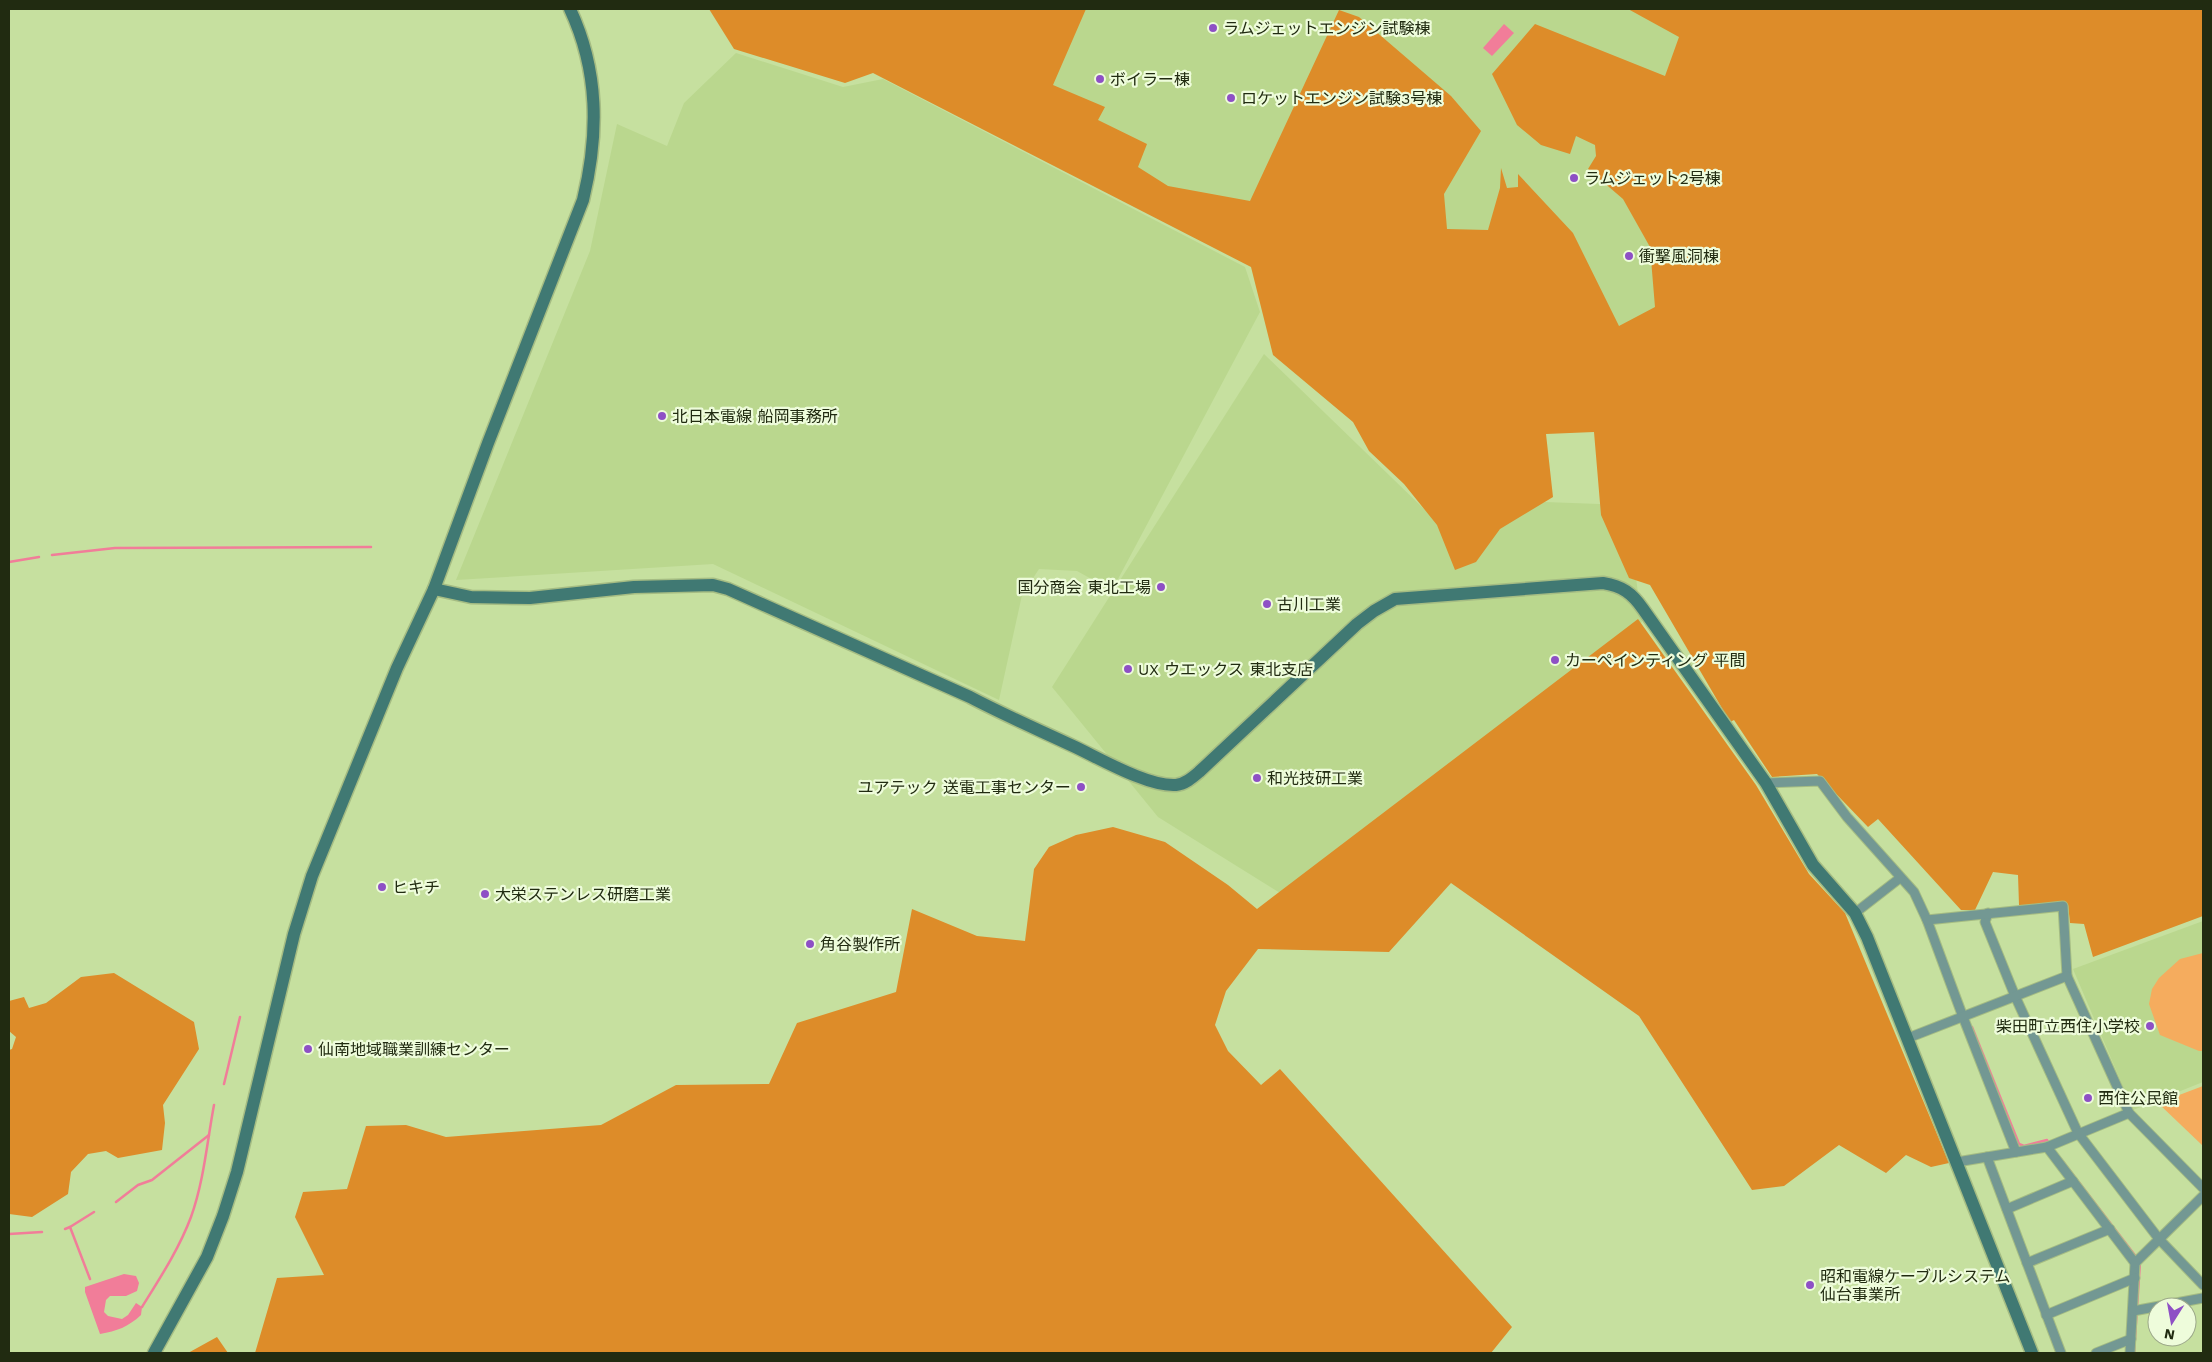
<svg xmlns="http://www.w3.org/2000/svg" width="2212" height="1362" font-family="'Work Sans','Noto Sans JP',sans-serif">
<rect width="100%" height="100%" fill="#c6e09f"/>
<!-- built -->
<g fill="#bad78e">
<path d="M757 9H1845L1788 381 1289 255Z"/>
<path d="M736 53 843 87 883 79 1245 267 1260 312 1118 579 1095 581 1077 571 1039 569 1022 595 999 700 713 564 456 580 590 251 617 124 667 146 684 103Z"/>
<path d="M1264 354 1454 538 1545 502 1626 505 1642 622 1285 896 1158 817 1052 687Z"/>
<path d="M2203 921V1082L2133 1110 2073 969Z"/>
</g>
<!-- green -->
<g fill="#f5ac5e">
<path d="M2203 953V1051H2199L2160 1035 2149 1004 2152 989 2159 978 2180 959Z"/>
<path d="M2203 1086V1146L2158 1103Z"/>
</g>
<!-- forest -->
<g fill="#dd8c29">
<path d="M709 9H1086L1053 85 1105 107 1098 120 1147 144 1138 167 1168 186 1250 201 1339 10 1359 17 1451 96 1481 131 1444 194 1447 229 1488 230 1500 188 1501 168 1507 188 1518 187V174L1573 233 1619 326 1655 307 1650 247 1623 199 1588 169 1596 156 1595 145 1576 136 1570 154 1541 145 1517 125 1492 74 1535 24 1665 76 1679 37 1628 9H2203V916L2093 957 2084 924 2070 923 2068 904 2019 905 2018 875 1993 872 1975 910H1961L1878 819 1868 827 1817 774 1772 777 1734 720 1730 722 1650 585 1629 578 1601 515 1594 432 1546 434 1553 497 1500 529 1476 562 1455 570 1437 525 1404 484 1369 451 1353 422 1273 355 1251 267 873 73 845 83 734 49Z"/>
<path d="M1638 619 1756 785 1809 874 1845 913 1949 1163 1931 1167 1906 1155 1886 1173 1839 1145 1784 1186 1752 1190 1639 1016 1451 883 1389 952 1258 949 1226 991 1215 1025 1228 1051 1261 1085 1280 1069 1512 1327 1491 1353H255L277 1278 324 1275 295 1217 303 1192 347 1189 366 1126 406 1125 446 1137 601 1125 676 1085 769 1084 797 1023 896 992 912 909 977 936 1025 941 1034 869 1049 847 1076 835 1113 827 1165 842 1228 885 1257 909Z"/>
<path d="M114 973 194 1022 199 1049 163 1105 165 1123 162 1150 118 1158 106 1151 88 1154 71 1172 68 1194 32 1217 9 1214V1050L12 1049 16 1037 9 1031V1001L24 997 29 1008 46 1003 81 977Z"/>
<path d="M217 1337 228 1353H188Z"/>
</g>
<!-- water -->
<g fill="#f17d99">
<path d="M1504 24 1514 33 1492 56 1483 48Z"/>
<path d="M124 1274 136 1276 139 1283 137 1291 126 1296H110L106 1300 104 1312 108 1316 122 1319 128 1315 136 1303 142 1307 141 1315C128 1327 117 1331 100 1334L85 1292V1287Z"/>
</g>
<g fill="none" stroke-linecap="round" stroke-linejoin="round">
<!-- stream -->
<g stroke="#f17d99" stroke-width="2.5">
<path d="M52 555 115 548 371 547"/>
<path d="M9 562 39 557"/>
<path d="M1972 1027 2019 1144 2024 1146 2047 1140 2048 1142"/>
<path d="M224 1084 240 1017"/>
<path d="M2061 1159 2137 1258"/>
<path d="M116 1202 138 1185 152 1180 209 1135"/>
<path d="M65 1229 70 1227"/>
<path d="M9 1234 42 1232"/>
<path d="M90 1279 70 1227 94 1212"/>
<path d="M142 1307C160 1278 179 1249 191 1217 204 1181 207 1142 214 1105"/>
<path d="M2134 1353 2140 1262"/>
</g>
<!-- street casing -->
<g stroke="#a5bc83" stroke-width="11">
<g id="street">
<path d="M1766 783 1820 781 1847 817 1914 892 1927 920 1963 1017 2016 1152"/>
<path d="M1855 913 1900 878"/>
<path d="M1988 913 1985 922 2015 996 2078 1133 2159 1239 2203 1285"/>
<path d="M1927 920 2063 906 2067 976 2129 1113 2203 1188"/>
<path d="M1908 1038 2067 976"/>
<path d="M2047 1147 2135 1263 2130 1353"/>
<path d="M1987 1157 2061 1353"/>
<path d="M1957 1162 2047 1147 2129 1113"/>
<path d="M2007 1209 2073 1181"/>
<path d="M2027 1263 2110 1229"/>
<path d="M2135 1263 2203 1196"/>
<path d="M2133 1311 2203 1298"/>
<path d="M2046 1315 2135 1278"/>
<path d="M2096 1353 2131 1339"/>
</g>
</g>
<!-- secondary casing -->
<g stroke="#a5bc83" stroke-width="15">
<g id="secondary">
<path d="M434 589 471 597 530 598 634 587 713 585 728 589 970 697C1004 715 1039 730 1073 746 1099 758 1148 787 1176 785 1185 784 1192 778 1199 772L1357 624 1374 611 1395 599 1603 583C1622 586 1632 593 1643 609L1766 783 1813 865 1855 913 1867 937 2032 1353"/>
<path d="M154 1353 207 1257 223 1216 237 1172 294 934 312 876 397 668 434 589 488 443 583 200C599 134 599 71 570 9"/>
</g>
</g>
<!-- street -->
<use href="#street" stroke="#739893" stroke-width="9"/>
<!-- secondary -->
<use href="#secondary" stroke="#407973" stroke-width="12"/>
</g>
<!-- markers -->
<g fill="#8e50c5" stroke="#eefcdb" stroke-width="2">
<circle cx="1213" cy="28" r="5"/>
<circle cx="1100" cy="79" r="5"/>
<circle cx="1231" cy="98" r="5"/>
<circle cx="1574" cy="178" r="5"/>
<circle cx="1629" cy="256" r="5"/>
<circle cx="662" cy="416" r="5"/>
<circle cx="1161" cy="587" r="5"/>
<circle cx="1267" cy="604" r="5"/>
<circle cx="1555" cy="660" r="5"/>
<circle cx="1128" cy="669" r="5"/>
<circle cx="1257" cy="778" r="5"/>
<circle cx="1081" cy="787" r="5"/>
<circle cx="382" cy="887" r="5"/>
<circle cx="485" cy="894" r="5"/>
<circle cx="810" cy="944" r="5"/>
<circle cx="2150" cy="1026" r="5"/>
<circle cx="308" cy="1049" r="5"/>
<circle cx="2088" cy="1098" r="5"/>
<circle cx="1810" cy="1285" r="5"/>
</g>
<g text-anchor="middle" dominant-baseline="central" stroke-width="4.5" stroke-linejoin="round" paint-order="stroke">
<!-- poi labels -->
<g font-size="16" fill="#212b11" stroke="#eefcdb" text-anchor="start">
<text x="1223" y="28">ラムジェットエンジン試験棟</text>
<text x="1110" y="79">ボイラー棟</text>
<text x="1241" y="98">ロケットエンジン試験3号棟</text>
<text x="1584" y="178">ラムジェット2号棟</text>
<text x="1639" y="256">衝撃風洞棟</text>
<text x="672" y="416">北日本電線 船岡事務所</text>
<text x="1151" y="587" text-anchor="end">国分商会 東北工場</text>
<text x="1277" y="604">古川工業</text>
<text x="1565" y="660">カーペインティング 平間</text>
<text x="1138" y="669">UX ウエックス 東北支店</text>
<text x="1267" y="778">和光技研工業</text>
<text x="1071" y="787" text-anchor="end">ユアテック 送電工事センター</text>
<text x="392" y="887">ヒキチ</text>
<text x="495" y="894">大栄ステンレス研磨工業</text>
<text x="820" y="944">角谷製作所</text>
<text x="2140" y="1026" text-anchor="end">柴田町立西住小学校</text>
<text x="318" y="1049">仙南地域職業訓練センター</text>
<text x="2098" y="1098">西住公民館</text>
<text x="1820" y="1276">昭和電線ケーブルシステム<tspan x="1820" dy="18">仙台事業所</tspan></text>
</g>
</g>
<!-- border -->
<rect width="2212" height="1362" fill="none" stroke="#212b11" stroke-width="20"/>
<!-- north arrow -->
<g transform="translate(2172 1322) rotate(191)"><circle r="24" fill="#eefcdb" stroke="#9ca88a"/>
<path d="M0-4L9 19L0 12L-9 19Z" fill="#8e50c5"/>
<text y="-8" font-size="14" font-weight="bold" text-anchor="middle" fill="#212b11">N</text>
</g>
</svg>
